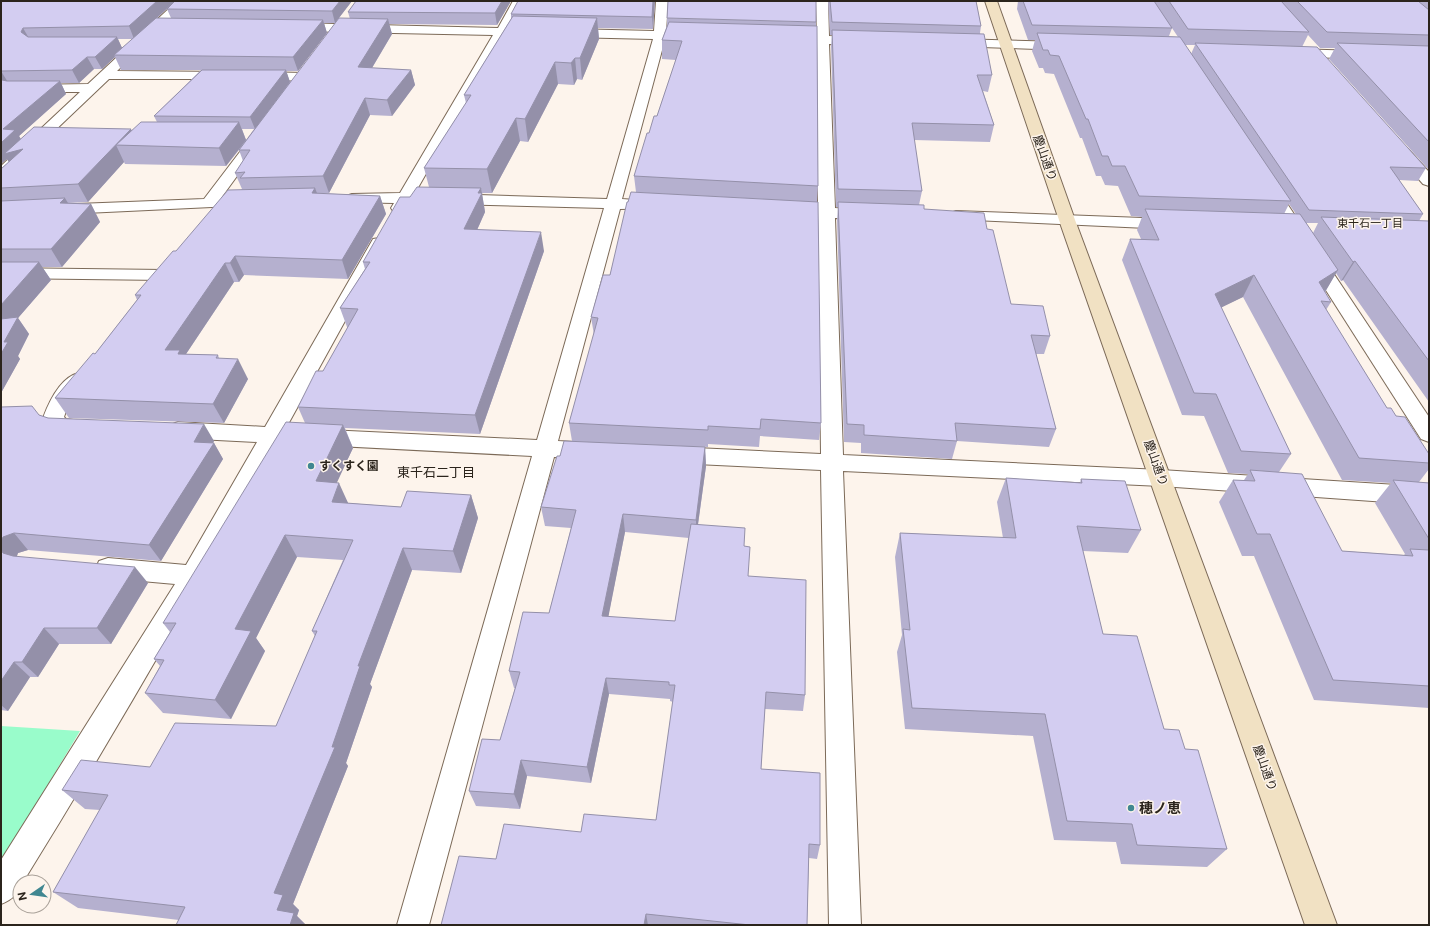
<svg xmlns="http://www.w3.org/2000/svg" width="1430" height="926" font-family="'Public Sans','Noto Sans JP',sans-serif">
<rect width="100%" height="100%" fill="#fdf4ec"/>
<!-- green -->
<path fill="#99fccb" d="M1 726 80 731 1 863Z"/>
<g fill="none" stroke-linecap="round" stroke-linejoin="round">
<!-- street casing -->
<g stroke="#7c6a58" stroke-width="2">
<g id="street">
<path d="M177 1H190L117 71 226 72 231 73 233 76 231 79H109L6 177 1 179V166L80 92H35L30 91 28 88 30 85 88 84Z"/>
<path d="M513 1H525L510 28H534L540 32 534 36 505 35 415 193 607 199 653 39 569 37 563 33 569 29 654 31 656 1H668L666 32H694L700 36 694 40 665 39 622 199 661 202 663 205 661 208 620 209 558 441 591 443 599 445 602 451 599 457 591 459 554 457 429 925H397L532 456 278 443C197 591 112 738 23 882H20C20 894 11 900 1 904V860L175 584 108 578 99 575 96 568 99 561 108 558 186 565 257 442 178 438 170 435 167 430 170 425 178 422 265 427 373 239 379 238 385 239 388 243 286 428 537 440 604 208 410 203 405 211 399 213 393 211 391 208 394 203 346 202 344 199 346 196 352 194 400 193 493 35 295 31 289 27 295 23 498 28Z"/>
<path d="M816 1H828L829 36 860 37 866 41 860 45 829 44 835 208 873 211 875 214 873 217 867 219 835 218 843 455 1161 470 1429 487V505L1161 486 843 471 861 925H829L821 470 675 463 667 461 664 455 667 449 675 447 821 454 818 217 782 214 780 211 782 208 818 207 817 44 786 43 780 39 786 35 817 36Z"/>
<path d="M956 39 1064 42 1070 46 1064 50 952 46 950 43 952 40Z"/>
<path d="M1292 49 1362 51 1368 55 1362 59 1287 56 1286 53 1287 50Z"/>
<path d="M258 72 304 73 309 74 311 77 309 80 304 81 253 79 251 76 253 73Z"/>
<path d="M260 131 265 132 267 135 221 198 254 199 256 202 254 205 1 217V207L204 199 255 132Z"/>
<path d="M1403 147 1408 149 1429 172V186L1423 184 1395 152 1398 149Z"/>
<path d="M1268 182 1274 184 1276 187 1429 417V442L1421 439 1260 187 1262 184Z"/>
<path d="M956 211 1169 219 1175 220 1177 224 1175 228 1169 229 950 219 948 216 950 213Z"/>
<path d="M1 268 164 270 170 271 173 275 170 279 164 280 1 278Z"/>
<path d="M78 373 85 375 88 380 68 405 64 417 66 419 87 422 91 427 87 432 80 434 53 431 43 418C49 402 60 378 78 373Z"/>
</g>
</g>
<!-- secondary casing -->
<g stroke="#7c6a58" stroke-width="2">
<path id="secondary" d="M985 1H997L1075 220 1337 925H1305L1059 220Z"/>
</g>
<!-- street -->
<use href="#street" fill="#fff" fill-rule="evenodd"/>
<!-- secondary -->
<use href="#secondary" fill="#f1e1c3" fill-rule="evenodd"/>
</g>
<!-- wall -->
<g fill="#b5b0cf" fill-rule="evenodd">
<path d="M1 1H352L335 23H324L327 33 298 71H286L290 82 350 19 348 12 356 1H511L497 25 389 24 392 34 372 68 411 70 415 85 392 116 370 115 329 193H317L380 196 386 214 348 279 244 275 239 282H234L186 354 218 355 219 358 248 379 224 423 69 418 55 398 95 354 137 300 135 295 176 251 242 189 235 173 243 161 239 150 226 166 125 164 124 162 88 202 68 203 91 204 100 222 62 267H42L51 280 18 318 29 334 18 356 20 359 1 393V169L9 162 7 159 1 164ZM167 9 171 18H157ZM118 39H133L122 48ZM115 57 121 70H201L154 116 157 122 132 130 21 139 19 136 66 94 61 83H79L94 69H102ZM242 129H254L246 140Z"/>
<path d="M655 1 653 29 598 28 599 39 582 80 577 79 574 85 558 84 528 142 520 141 492 193H482L485 212 477 230 544 251 480 434 345 428 353 448 336 483 348 503 401 507 471 495 478 518 461 573 412 570 370 684 372 687 346 763 348 766 293 904 299 910 297 916 306 925H176L179 920 78 908 53 892 100 810 85 809 62 790 150 767 276 726 315 636 312 631 343 560 297 557 256 638 265 651 231 719 163 713 145 693 160 666 154 659 170 632 163 623 305 423 298 407 323 371 348 327H347L340 308 365 269 363 262 410 197 429 187 424 168 466 103 464 95 511 19V14Z"/>
<path d="M828 1H976L981 26 980 33 992 75 988 92 983 91 994 125 990 142 914 140 922 191 919 205 924 209 987 229 1011 304 1050 336 1044 354H1036L1056 429 1049 447 957 441 952 459 861 453V443L844 442 837 220 838 207H836L831 46 832 35H830Z"/>
<path d="M1018 1H1154L1172 28 1169 36 1178 37 1154 1H1429V170L1329 59 1335 48H1320L1308 35 1302 47 1426 168 1418 181 1399 180 1423 214 1419 221H1429V402L1343 280 1341 281 1336 273 1325 292 1331 302 1326 310 1387 408 1396 416 1429 454V469L1419 482 1429 483V708L1314 700 1254 556H1242L1219 502 1233 480H1244L1248 474 1228 473 1204 416 1182 415 1122 260 1130 239H1141L1137 230 1142 217 1131 216 1118 186 1105 185 1101 176H1096L1082 138H1080L1054 74 1045 73 1043 68H1039L1032 51 1035 40H1028L1017 9ZM1185 45H1195L1191 54ZM1289 204 1296 214H1284ZM1306 223H1318L1313 233ZM1243 297 1342 480 1391 483 1375 503 1405 554 1404 555 1342 551 1279 472 1291 454 1221 307Z"/>
<path d="M667 18 816 22 818 186 817 202 821 423 819 440 760 436 759 447 708 444V447L689 446 705 447 706 466 698 525 744 546 748 576 805 695 803 711 765 709 761 769 820 845 817 859 809 858 807 925H441L496 859 581 832 656 820 673 702 670 701V699L609 694 591 783 527 776 520 809 476 806 469 791 500 740 515 688H514L509 671 549 613 571 528 545 526 541 507 560 456 572 441 569 423 594 335 591 317 610 275 628 202 636 192 634 176 649 133 657 116 676 60 662 59V40L667 25ZM625 532 689 538 675 621 608 617Z"/>
<path d="M1 407 39 415 48 418 214 441 213 443H214L223 459 161 561 28 550 18 553 16 557 148 583 111 644H59L38 677H30L8 711 1 710Z"/>
<path d="M1006 478 1080 483 1081 479 1141 530 1128 553 1083 551 1103 634 1164 729 1185 749 1227 849 1207 867 1121 864 1116 842 1054 840 1033 736 905 729 897 652 902 635 895 557 900 533 1003 538 997 502Z"/>
</g>
<!-- shaded-wall -->
<g fill="#9490a9">
<path d="M157 1H175L134 39 129 26Z"/>
<path d="M340 1H352L335 23 332 11Z"/>
<path d="M502 1H511L497 25 495 13Z"/>
<path d="M653 1H655L653 29 652 17Z"/>
<path d="M597 18 599 39 582 80 580 58Z"/>
<path d="M388 19 392 34 363 83 358 67Z"/>
<path d="M323 20 327 33 298 71 293 57Z"/>
<path d="M23 28 30 40 21 32Z"/>
<path d="M117 37 123 50 114 55 115 57 102 69 95 57Z"/>
<path d="M87 57 94 69 79 83 72 70Z"/>
<path d="M575 58 577 79 574 85 571 63Z"/>
<path d="M555 62 558 84 528 142 525 119Z"/>
<path d="M286 70 290 82 255 129 250 117Z"/>
<path d="M411 70 415 85 392 116 387 100Z"/>
<path d="M1 71 9 84 1 79Z"/>
<path d="M60 81 66 94 19 136 23 143V149L14 171 7 159 1 164V143L3 129Z"/>
<path d="M365 98 370 115 329 193 323 176Z"/>
<path d="M516 118 520 141 492 193 487 169Z"/>
<path d="M239 122 246 140 226 166 219 148Z"/>
<path d="M131 129 139 146 116 145 124 162 88 202 78 184Z"/>
<path d="M315 188 322 206 312 193Z"/>
<path d="M481 188 485 212 469 248 464 229 478 193Z"/>
<path d="M380 196 386 214 348 279 342 260Z"/>
<path d="M65 198 75 215 60 203Z"/>
<path d="M91 204 100 222 62 267 51 249Z"/>
<path d="M541 232 544 251 480 434 475 415Z"/>
<path d="M235 256 244 275 239 282 230 263Z"/>
<path d="M1355 261 1343 280 1341 281 1353 262Z"/>
<path d="M39 262 51 280 18 318 29 334 18 356 20 359 1 393V354L4 342 1 319V305Z"/>
<path d="M225 263 234 282 184 357 165 350Z"/>
<path d="M1338 270 1325 292 1306 304 1319 282Z"/>
<path d="M1254 275 1243 297 1204 316 1215 294Z"/>
<path d="M238 359 248 379 224 423 213 404Z"/>
<path d="M204 424 214 441 205 456 214 443 223 459 161 561 149 545 194 442Z"/>
<path d="M343 425 353 448 327 504 316 481Z"/>
<path d="M705 447 706 466 696 538V520Z"/>
<path d="M339 483 349 505 332 502Z"/>
<path d="M471 495 478 518 461 573 453 551Z"/>
<path d="M623 514 625 532 605 634 602 616Z"/>
<path d="M14 533 28 550 18 553 15 562 3 553 1 549V542L3 537Z"/>
<path d="M285 535 297 557 256 638 265 651 231 719 215 700 235 629Z"/>
<path d="M403 548 412 570 370 684 372 687 346 763 348 766 293 904 299 910 297 916 306 925H290L277 910 274 893 358 666Z"/>
<path d="M135 567 148 583 111 644 97 628Z"/>
<path d="M44 628 59 644 38 677 22 662Z"/>
<path d="M14 662 30 677 8 711 1 705V681Z"/>
<path d="M606 678 609 694 591 783 587 767Z"/>
<path d="M521 760 527 776 520 809 514 794Z"/>
<path d="M646 914 648 925H644Z"/>
</g>
<!-- building -->
<g fill="#d3cdf1" stroke="#9490a9">
<path d="M1 1H157L129 26 23 28 21 32 28 37H117L95 57H87L72 70 1 71V72Z"/>
<path d="M175 1H340L332 11 167 9Z"/>
<path d="M356 1H502L495 13 348 12Z"/>
<path d="M518 1H653L652 17 511 14Z"/>
<path d="M668 1H816V22L667 18Z"/>
<path d="M830 1H976L981 26 832 22Z"/>
<path d="M1023 1H1154L1172 28 1032 25Z"/>
<path d="M1169 1H1281L1309 32 1188 29Z"/>
<path d="M1297 1H1418L1429 10V35L1327 32Z"/>
<path d="M513 16 597 18 580 58H575L571 63 555 62 525 119 516 118 487 169 424 168 471 95H464Z"/>
<path d="M156 18 323 20 293 57 114 55Z"/>
<path d="M339 18 388 19 358 67 411 70 387 100 365 98 323 176 240 178 245 172 235 173 250 150H239Z"/>
<path d="M669 22 817 26 818 186 634 176 647 133H649L654 116H657L682 41 662 40Z"/>
<path d="M832 30 984 34 992 75H977L994 125 912 123 922 191 838 189Z"/>
<path d="M1037 33 1180 37 1291 201 1139 196 1125 166H1112L1108 156H1102L1088 119H1086L1059 56 1050 55 1048 50H1043Z"/>
<path d="M1195 43 1317 47 1426 168 1390 167 1423 214 1309 210Z"/>
<path d="M1337 43 1429 46V142Z"/>
<path d="M202 70H286L250 117 154 116Z"/>
<path d="M1 78 2 80 7 81H60L3 129 15 130 1 143Z"/>
<path d="M141 122H239L219 148 116 145Z"/>
<path d="M34 127 131 129 78 184 1 188V169L23 149 4 154Z"/>
<path d="M417 187 481 188 478 193H482L464 229 541 232 475 415 298 407 316 371H323L358 309 340 308 370 262H363L400 197H410Z"/>
<path d="M315 188 312 193 380 196 342 260 235 256 230 263H225L165 350H180L178 354 218 355 216 358 238 359 213 404 55 398 93 353 95 354 141 295H135L173 251H176L228 190Z"/>
<path d="M631 192 818 202 821 423 761 419 760 429 708 426V430L569 423 598 318 591 317 603 275H610L627 202H628Z"/>
<path d="M65 198 60 203 91 204 51 249H1V201Z"/>
<path d="M838 202 924 205V209L984 213 987 229 993 230 1011 304 1043 306 1050 336 1031 335 1056 429 955 423 957 441 864 435V425L847 424Z"/>
<path d="M1145 209 1300 214 1338 270 1319 282 1331 302 1321 301 1387 408H1391L1396 416 1405 417 1429 454V463L1359 458 1254 275 1215 294 1291 454 1241 451 1216 394 1194 393 1130 239 1159 240Z"/>
<path d="M1321 217 1429 221V361L1355 261 1353 262Z"/>
<path d="M1 262H39L1 305Z"/>
<path d="M18 317 4 342H8L1 354V319Z"/>
<path d="M32 406 39 415 48 418 204 424 194 442 214 443 149 545 14 533 3 537 1 542V407Z"/>
<path d="M286 422 343 425 316 481 339 483 332 502 401 507 407 491 471 495 453 551 403 548 358 666H360L332 747H335L274 893 283 895 277 910 294 913 290 925H176L185 907 53 892 108 795 62 790 81 760 150 767 175 723 276 726 317 631H312L353 540 285 535 235 629 251 631 215 700 145 693 164 660 154 659 176 623H163Z"/>
<path d="M564 441 705 447 696 520 623 514 602 616 675 621 691 524 745 528 744 546 750 547 748 576 806 580 805 695 766 692 761 769 820 773V845L809 844 807 925H750L646 914 644 925H441L459 856 496 859 504 824 581 832 584 814 656 820 675 685H669V682L606 678 587 767 521 760 514 794 469 791 482 739 500 740 520 672 509 671 523 612 549 613 576 510 541 507 557 456H560Z"/>
<path d="M1250 470 1302 474 1342 551 1413 556 1410 549 1429 550V686L1333 680 1270 534H1257L1233 480 1255 481Z"/>
<path d="M1006 478 1082 483 1081 479 1125 481 1141 530 1077 526 1103 634 1137 636 1164 729 1179 730 1185 749 1198 750 1227 849 1137 845 1132 824 1067 821 1045 714 912 708 903 629 910 630 900 533 1016 538Z"/>
<path d="M1393 480 1429 483V539Z"/>
<path d="M1 549 3 553 13 556 135 567 97 628H44L22 662H14L1 681Z"/>
</g>
<!-- markers -->
<g fill="#408791" stroke="#fdf4ec" stroke-width="1.5">
<circle cx="311" cy="466" r="4"/>
<circle cx="1131" cy="808" r="4"/>
</g>
<g text-anchor="middle" dominant-baseline="central" stroke-width="3" stroke-linejoin="round" paint-order="stroke">
<!-- far-neighbourhood labels -->
<g font-size="11" fill="#2b241c" stroke="#fdf4ec">
<text x="1370" y="223">東千石一丁目</text>
</g>
<!-- street labels -->
<g font-size="12" fill="#2b241c" stroke="#fdf4ec">
<text transform="translate(1045 158) rotate(70)">慶山通り</text>
<text transform="translate(1156 463) rotate(70)">慶山通り</text>
<text transform="translate(1265 768) rotate(70)">慶山通り</text>
</g>
<!-- poi labels -->
<g font-size="12" font-weight="bold" fill="#2b241c" stroke="#fdf4ec" text-anchor="start">
<text x="319" y="466">すくすく園</text>
</g>
<!-- neighbourhood labels -->
<g font-size="13" fill="#2b241c" stroke="#fdf4ec">
<text x="436" y="472">東千石二丁目</text>
</g>
<!-- near-poi labels -->
<g font-size="14" font-weight="bold" fill="#2b241c" stroke="#fdf4ec" text-anchor="start">
<text x="1139" y="808">穂ノ恵</text>
</g>
</g>
<!-- border -->
<rect width="1430" height="926" fill="none" stroke="#2b241c" stroke-width="4"/>
<!-- north arrow -->
<g transform="translate(32 894) rotate(257)"><circle r="19" fill="#fdf4ec" stroke="#a9a199"/>
<path d="M0-3L7 15L0 10L-7 15Z" fill="#408791"/>
<text y="-6" font-size="11" font-weight="bold" text-anchor="middle" fill="#2b241c">N</text>
</g>
</svg>
